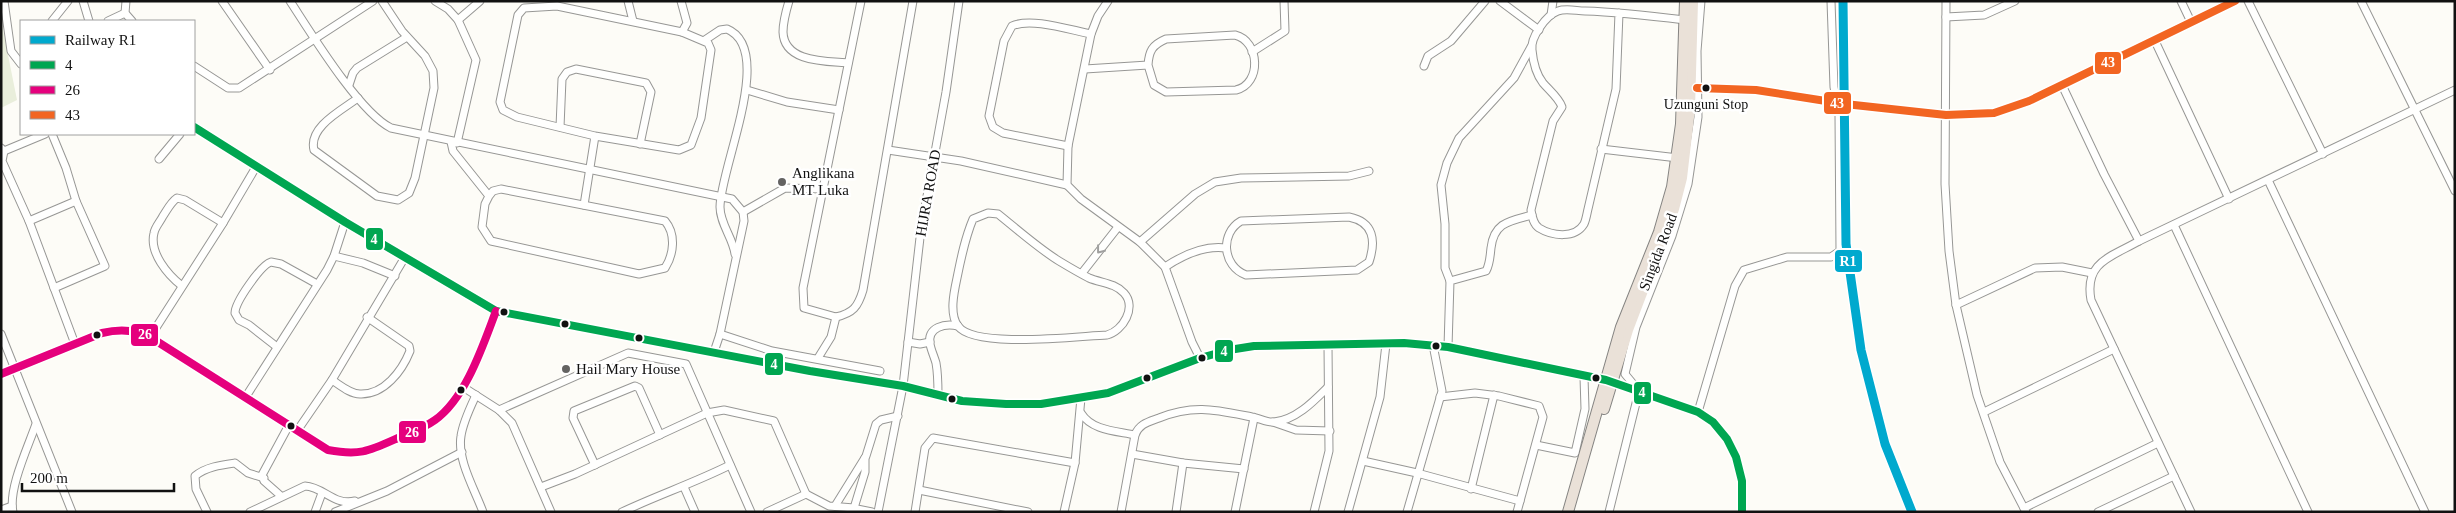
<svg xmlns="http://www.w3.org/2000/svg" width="2456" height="513" font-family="Georgia,serif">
<rect width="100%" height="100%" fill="#fdfcf7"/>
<!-- cemetery -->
<path fill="#e9eedb" d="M1 20 17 100 1 108Z"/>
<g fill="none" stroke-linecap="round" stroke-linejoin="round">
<!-- minor casing -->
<g stroke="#979795" stroke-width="9">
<g id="minor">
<path d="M4 1 11 51 21 64"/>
<path d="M83 1 89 21"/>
<path d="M126 1 125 13 132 21"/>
<path d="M222 1 270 70"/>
<path d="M290 1C311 33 359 112 391 128L732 199 743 212 744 221 720 334 714 352"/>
<path d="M435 1 448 9 458 20 476 60 457 143"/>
<path d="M628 1 633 21"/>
<path d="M681 1 687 23 682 32"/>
<path d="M789 1C786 11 783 22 783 32 784 63 827 61 848 63"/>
<path d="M1108 1 1098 16 1091 34 1068 146 1067 185 1081 199 1140 242 1165 267 1192 342 1200 358"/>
<path d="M1500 1 1539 30"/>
<path d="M1946 1 1945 184 1949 251 1956 305 1977 395 2000 462 2026 512"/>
<path d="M2181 1 2191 22"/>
<path d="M2248 1 2323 154"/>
<path d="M2361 1 2455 191"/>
<path d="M1619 13 1616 89 1588 209C1587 213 1586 220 1584 224 1575 239 1552 236 1539 228 1533 224 1532 216 1531 210L1553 121 1562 107C1559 98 1549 90 1543 83 1536 74 1533 61 1532 50 1530 38 1546 15 1558 11 1566 8 1577 11 1585 11 1618 12 1652 16 1685 20"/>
<path d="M1551 15 1553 1"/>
<path d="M1946 17 1984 15 2015 1"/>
<path d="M458 20 480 1"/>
<path d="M52 21 68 1"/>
<path d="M108 21 125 13"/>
<path d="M705 40 720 30 727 29C776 49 720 168 720 207 720 224 733 238 735 254"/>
<path d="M2155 41 2229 199"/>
<path d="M1252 52 1285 31 1284 1"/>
<path d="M194 66 228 88H239L373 1"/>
<path d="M1424 66 1428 56 1451 41 1485 1"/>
<path d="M1085 69 1148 65 1154 85 1166 92 1236 90C1262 84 1260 41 1235 35L1166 39C1152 45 1149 51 1148 65"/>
<path d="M349 85 353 73 357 68 407 37"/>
<path d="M2062 85 2104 174 2139 241"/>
<path d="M1697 88 1756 90 1845 104 1946 115 1994 113 2029 101 2235 1"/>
<path d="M747 90 787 102 839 110"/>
<path d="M358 98C342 110 308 127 314 150L377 196 398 200 409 193 415 178 434 88 433 71 425 56 402 31 382 1"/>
<path d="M194 127 345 222 496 311 810 371 903 386 962 401 1006 404H1041L1108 393 1200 358 1229 350 1254 346 1404 343 1448 347 1606 380 1698 412 1713 422 1727 439 1736 457 1742 481V512"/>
<path d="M560 127 562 79 567 72 576 69 646 83 651 92 640 144"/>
<path d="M52 134 66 168 76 201 105 266 54 288"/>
<path d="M451 142 453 151 489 196 485 204 482 227 491 241 639 274 665 268C674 254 676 234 665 221L501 189 493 191 489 196"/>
<path d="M1068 146 1003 133 993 127 989 116 1004 41 1012 26C1031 17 1070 30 1091 34"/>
<path d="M1 148 4 151 2 161 29 221 75 344"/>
<path d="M1601 149 1678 158"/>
<path d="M888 150 961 161 1067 185"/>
<path d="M4 151 45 134"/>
<path d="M159 159 180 134"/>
<path d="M2268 180 2425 512"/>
<path d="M584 205 595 136 517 117 503 110 500 102 518 15 524 8 557 6 682 32 708 43 711 50 701 118 691 145 679 150 595 136"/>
<path d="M743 212 785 188 822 189"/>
<path d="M988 213 998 214C1018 230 1038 248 1059 261 1069 267 1079 273 1089 278 1101 283 1115 283 1124 293 1137 307 1123 331 1107 335 1079 336 974 349 958 326 949 314 954 292 957 278 961 258 965 238 973 219Z"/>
<path d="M1349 217C1374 222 1376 241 1369 262L1357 270 1246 275C1222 266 1220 233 1241 221Z"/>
<path d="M29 221 76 201"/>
<path d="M2174 225 2308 512"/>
<path d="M1140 242 1195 194 1215 182 1241 178 1349 176 1369 171"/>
<path d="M334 256 363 263 395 276"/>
<path d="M1165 267C1183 255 1204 245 1226 248"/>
<path d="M1082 273 1118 227"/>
<path d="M1450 281 1445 268V224L1441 185 1447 163 1459 138 1514 78 1531 47"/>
<path d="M182 286C168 275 149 253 154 233 155 227 160 222 163 216 167 210 171 202 177 198L185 200 223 223"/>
<path d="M1956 305 2035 268 2062 267 2092 273"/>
<path d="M836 317 804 308 803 288 861 1"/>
<path d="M1 334 72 512"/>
<path d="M720 334 772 351 880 371"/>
<path d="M150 337 223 223 256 167"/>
<path d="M908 342 920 344 930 342"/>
<path d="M277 347 249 325 239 320 235 313C235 302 261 265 271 262L281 264 317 284"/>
<path d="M1448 347 1450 281 1486 271C1490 264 1490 256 1491 248 1494 222 1510 221 1532 215"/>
<path d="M818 358 831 337 836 317C853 313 858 307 863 290L913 1"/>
<path d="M1 374 102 333C119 329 134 329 150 337L328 450C360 456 369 451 398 438 410 433 424 428 435 420 466 398 483 345 496 311"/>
<path d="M332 380C340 385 350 394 360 394 384 395 402 371 410 351L409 346 367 317"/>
<path d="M463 387 499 410 512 423 551 512"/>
<path d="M476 395C470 408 463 422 461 436 457 460 475 490 483 512"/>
<path d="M938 395C938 385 938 374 936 363 934 356 931 350 930 344 927 327 945 323 958 326"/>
<path d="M1440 397 1475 393 1499 396 1539 406 1543 417 1517 512"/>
<path d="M245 398 327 270 334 256 345 222"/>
<path d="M499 410 628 353 686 364 751 512"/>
<path d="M1698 412 1735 286 1744 270 1787 257H1831L1840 251 1839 115 1834 87 1831 1"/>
<path d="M1984 412 2114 349"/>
<path d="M1081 413C1092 431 1117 431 1135 435"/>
<path d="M1273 422 1296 430 1330 431"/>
<path d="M297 431 332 380 405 257"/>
<path d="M1536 445 1575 453 1585 409 1584 377"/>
<path d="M1132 454 1183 463 1244 469"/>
<path d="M1363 461 1417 473 1520 501"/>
<path d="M595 465 573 418 574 411 635 386 639 388 660 435"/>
<path d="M541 487 575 474 707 413 724 410 774 421 806 494"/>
<path d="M684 487 695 512"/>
<path d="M1471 489 1494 395"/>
<path d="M919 490 1028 512"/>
<path d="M281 496 264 481 262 475 289 425"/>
<path d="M835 506 866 456 876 424 881 420 898 416"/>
<path d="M854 508 865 472V458"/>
<path d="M2024 508 2158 443"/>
<path d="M857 509 872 512"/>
<path d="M1 510 12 506"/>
<path d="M13 512C8 489 28 447 36 424"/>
<path d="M207 512 196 489 195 476C206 467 221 465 235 463L248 473 264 478"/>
<path d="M250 512 305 486C324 487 334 506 355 501"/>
<path d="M315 512 322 493"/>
<path d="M335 512 387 491 462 452"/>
<path d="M622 512C658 495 694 483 730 465"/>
<path d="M767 512 806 494 829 506 854 508 859 512"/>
<path d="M878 512 903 386 921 229 946 92 959 1"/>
<path d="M915 512 925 448 933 438 1075 463"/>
<path d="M1064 512 1075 463 1081 398"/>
<path d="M1121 512 1135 435C1139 424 1148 422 1159 418 1194 404 1216 410 1252 417 1259 418 1268 423 1274 422 1296 420 1314 401 1328 387"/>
<path d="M1176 512 1183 463"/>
<path d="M1235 512 1254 418"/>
<path d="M1314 512 1329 451 1328 346"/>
<path d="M1348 512 1380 397 1386 344"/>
<path d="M1407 512 1442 391 1433 345"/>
<path d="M1609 512 1639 391 1625 374 1636 327 1672 236 1688 184 1698 117 1697 51 1701 1"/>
<path d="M2098 512 2174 476"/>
<path d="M2191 512 2091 300C2084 262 2111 257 2139 241L2455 90"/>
</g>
</g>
<!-- highway casing -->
<g stroke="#858482" stroke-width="12">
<g id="highway">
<path d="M1604 409 1628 330 1674 209 1682 178 1690 109 1693 1"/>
<path d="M1568 512 1621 327 1659 232 1672 187 1681 124 1685 1"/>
</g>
</g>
<!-- minor -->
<use href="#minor" stroke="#fffffe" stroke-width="7"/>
<!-- highway -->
<use href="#highway" stroke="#eae1d8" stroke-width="10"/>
<!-- bus-1 casing -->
<g stroke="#fff" stroke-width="11">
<path id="bus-1" d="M194 127 345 222 496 311 810 371 903 386 962 401 1006 404H1041L1108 393 1200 358 1229 350 1254 346 1404 343 1448 347 1606 380 1698 412 1713 422 1727 439 1736 457 1742 481V512"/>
</g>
<!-- bus-2 casing -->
<g stroke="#fff" stroke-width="11">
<path id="bus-2" d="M1 374 102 333C119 329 134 329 150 337L328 450C360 456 369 451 398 438 410 433 424 428 435 420 466 398 483 345 496 311"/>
</g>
<!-- bus-3 casing -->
<g stroke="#fff" stroke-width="11">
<path id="bus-3" d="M1697 88 1756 90 1845 104 1946 115 1994 113 2029 101 2235 1"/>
</g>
<!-- bus-1 -->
<use href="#bus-1" stroke="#00a651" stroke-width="8"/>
<!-- bus-2 -->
<use href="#bus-2" stroke="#e5007d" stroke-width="8"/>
<!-- bus-3 -->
<use href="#bus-3" stroke="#f26522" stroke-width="8"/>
<!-- rail-1 casing -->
<g stroke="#fff" stroke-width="12">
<path id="rail-1" d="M1843 1 1846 244 1861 350 1885 444 1912 512"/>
</g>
<!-- rail-1 -->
<use href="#rail-1" stroke="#00a9ce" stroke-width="9"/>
</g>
<!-- one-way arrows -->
<defs><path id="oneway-chevron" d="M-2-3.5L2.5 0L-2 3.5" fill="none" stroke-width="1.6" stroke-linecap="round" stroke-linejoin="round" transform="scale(1.25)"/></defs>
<use stroke="#a0a09f" href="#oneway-chevron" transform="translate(1100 250) rotate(128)"/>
<!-- markers -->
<g fill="#111" stroke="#fff" stroke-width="2">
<circle cx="1706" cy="88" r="4.5"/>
<circle cx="504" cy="312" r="4.5"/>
<circle cx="565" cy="324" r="4.5"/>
<circle cx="97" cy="335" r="4.5"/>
<circle cx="639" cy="338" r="4.5"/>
<circle cx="1436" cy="346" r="4.5"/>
<circle cx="1202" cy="358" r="4.5"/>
<circle cx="1147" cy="378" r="4.5"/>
<circle cx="1596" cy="378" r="4.5"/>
<circle cx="461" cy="390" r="4.5"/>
<circle cx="952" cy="399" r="4.5"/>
<circle cx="291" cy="426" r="4.5"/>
</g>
<g fill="#646362" stroke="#fff" stroke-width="2">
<circle cx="782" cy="182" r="5"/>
<circle cx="566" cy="369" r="5"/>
</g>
<g text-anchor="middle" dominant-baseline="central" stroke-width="5" stroke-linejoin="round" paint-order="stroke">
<!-- bus labels -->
<g font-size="14" fill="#111" stroke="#fff">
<text x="1706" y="104">Uzunguni Stop</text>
</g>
<!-- poi labels -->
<g font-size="15" fill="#111" stroke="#fff" text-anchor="start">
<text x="792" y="173">Anglikana<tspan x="792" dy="17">MT Luka</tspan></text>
<text x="576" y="369">Hail Mary House</text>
</g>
<!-- street labels -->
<g font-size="15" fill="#111" stroke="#fff">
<text transform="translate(928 193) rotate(-80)">HIJRA ROAD</text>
<text transform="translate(1658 252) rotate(-69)">Singida Road</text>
</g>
</g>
<g stroke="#fff" stroke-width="2">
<rect x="2094" y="51" width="28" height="24" rx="5" fill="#f26522"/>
<rect x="1823" y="91" width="29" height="24" rx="5" fill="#f26522"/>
<rect x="365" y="227" width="19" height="24" rx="5" fill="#00a651"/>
<rect x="1834" y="249" width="29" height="24" rx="5" fill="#00a9ce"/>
<rect x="130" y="323" width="29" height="24" rx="5" fill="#e5007d"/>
<rect x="1214" y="339" width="20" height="24" rx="5" fill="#00a651"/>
<rect x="764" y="352" width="20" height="24" rx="5" fill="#00a651"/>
<rect x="1633" y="381" width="19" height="24" rx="5" fill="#00a651"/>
<rect x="398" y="420" width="29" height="24" rx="5" fill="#e5007d"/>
</g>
<g font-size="14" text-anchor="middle" font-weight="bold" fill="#fff">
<text x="2108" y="67">43</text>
<text x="1837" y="108">43</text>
<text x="374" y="244">4</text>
<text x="1848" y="266">R1</text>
<text x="145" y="339">26</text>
<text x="1224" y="356">4</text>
<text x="774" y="369">4</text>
<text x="1642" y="397">4</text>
<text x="412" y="437">26</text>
</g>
<!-- border -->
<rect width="2456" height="513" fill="none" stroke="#111111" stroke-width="5"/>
<!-- legend -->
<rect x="20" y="20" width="175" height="115" fill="#ffffff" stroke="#a0a0a0"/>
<rect x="30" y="36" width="25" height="8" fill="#00a9ce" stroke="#a0a0a0"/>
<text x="65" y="45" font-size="15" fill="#111111">Railway R1</text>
<rect x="30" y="61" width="25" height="8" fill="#00a651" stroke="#a0a0a0"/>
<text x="65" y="70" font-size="15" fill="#111111">4</text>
<rect x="30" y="86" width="25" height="8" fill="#e5007d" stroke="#a0a0a0"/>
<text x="65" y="95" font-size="15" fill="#111111">26</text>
<rect x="30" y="111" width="25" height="8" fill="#f26522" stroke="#a0a0a0"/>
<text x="65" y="120" font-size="15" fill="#111111">43</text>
<!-- scale -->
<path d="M22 483v8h152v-8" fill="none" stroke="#111111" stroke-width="2.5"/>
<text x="30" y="483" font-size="15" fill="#111111" stroke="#ffffff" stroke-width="4" paint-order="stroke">200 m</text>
</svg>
